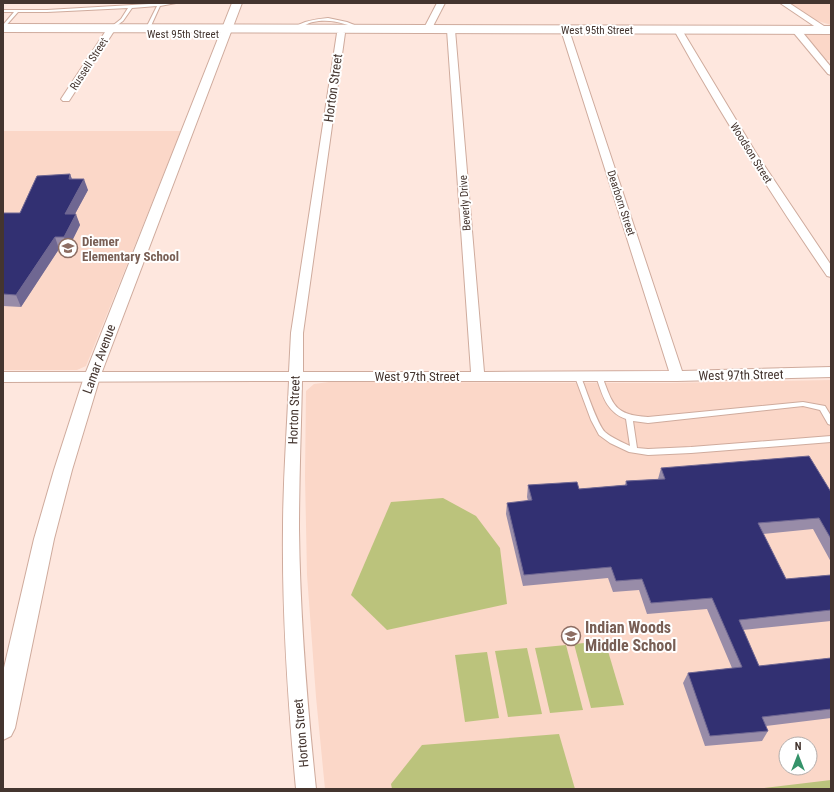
<svg xmlns="http://www.w3.org/2000/svg" width="834" height="792" font-family="'Roboto Condensed',sans-serif">
<rect width="100%" height="100%" fill="#fee7de"/>
<!-- built -->
<g fill="#fbd7c8" fill-rule="evenodd">
<path d="M787 3H831V25L815 20Z"/>
<path d="M807 33H831V60H825L805 36Z"/>
<path d="M3 131H181L86 366 77 370H3Z"/>
<path d="M831 380V789H325L316 697 307 575 305 476 306 391 314 384 329 382 669 383ZM786 744H810V768H786Z"/>
</g>
<!-- green -->
<g fill="#bbc37c">
<path d="M443 498 476 516 500 548 507 604 387 630 351 595 391 502Z"/>
<path d="M605 641 624 705 591 708 574 644Z"/>
<path d="M566 645 583 710 550 713 535 648Z"/>
<path d="M527 648 542 714 508 717 495 651Z"/>
<path d="M487 652 499 718 465 722 455 655Z"/>
<path d="M559 734 575 789H392L391 784 422 745Z"/>
<path d="M831 780V789H755Z"/>
</g>
<g fill="none" stroke-linecap="round" stroke-linejoin="round">
<!-- service casing -->
<g stroke="#cfab9d" stroke-width="2">
<g id="service">
<path d="M166 3H176L160 6 150 28 148 29 146 28 157 6 132 8 123 21 112 29 110 28 111 27 121 19 128 8 47 12H18L3 29V25L14 12H3V10H47Z"/>
<path d="M328 18 347 22 364 29 362 30C346 24 331 18 313 22 307 23 298 30 293 28 303 21 316 19 328 18Z"/>
<path d="M597 374H601L602 376C613 405 614 415 648 417L803 402 825 406 831 416V425L828 424 820 410 803 406 648 423 633 421 637 448 648 449 691 447 831 436V442L691 453 648 455 629 452 610 443 599 435 591 420 575 377 576 375H580L581 377C586 389 597 424 605 432 612 438 622 442 630 446L626 419C606 412 602 394 596 376Z"/>
</g>
</g>
<!-- minor casing -->
<g stroke="#cfab9d" stroke-width="2">
<g id="minor">
<path d="M437 3H445L430 32H424L423 30Z"/>
<path d="M780 3H789L830 30 829 32H823Z"/>
<path d="M109 26H112L116 28 69 101H63L61 99Z"/>
<path d="M448 28H454L455 30 484 372 669 371 561 30 565 28 569 30 682 371 831 367V377L677 381H302C301 431 299 480 299 529 300 616 307 703 316 789H296C288 703 282 616 283 529 283 480 287 430 289 381L3 382V372H289L291 333 337 33 341 31 345 33 303 333V372H471L447 30Z"/>
<path d="M675 28H681L682 30 756 153 831 265V277L827 276C772 196 721 115 674 30Z"/>
<path d="M793 28H799L831 67V75L828 74 793 32Z"/>
</g>
</g>
<!-- tertiary casing -->
<g stroke="#cfab9d" stroke-width="2">
<path id="tertiary" d="M232 3H242L100 377 72 470 54 539 15 728 11 736 3 740V672L34 539 54 470 84 377Z"/>
</g>
<!-- primary casing -->
<g stroke="#cfab9d" stroke-width="2">
<path id="primary" d="M3 24 831 26V34L3 32Z"/>
</g>
<!-- service -->
<use href="#service" fill="#fff" fill-rule="evenodd"/>
<!-- minor -->
<use href="#minor" fill="#fff" fill-rule="evenodd"/>
<!-- tertiary -->
<use href="#tertiary" fill="#fff" fill-rule="evenodd"/>
<!-- primary -->
<use href="#primary" fill="#fff" fill-rule="evenodd"/>
</g>
<!-- wall -->
<g fill="#988ca8">
<path d="M70 174 72 179 88 190 75 214 80 225 68 249H59L21 307 3 306V213H20Z"/>
<path d="M661 468 831 492V562L813 529 763 534 786 579 831 575V621L743 630 759 666 831 658V718L766 726 768 731 762 741 705 746 683 683 688 673 732 668 707 609 647 614 639 590 613 592 608 578 523 586 506 514 507 503 528 501 527 497 528 485 579 489 625 485 626 481 658 479Z"/>
</g>
<!-- shaded-wall -->
<g fill="#6f6792">
<path d="M70 174 74 185 69 179Z"/>
<path d="M84 179 88 190 69 225 65 214Z"/>
<path d="M76 214 80 225 68 249 64 237Z"/>
<path d="M55 237 59 249 21 307 16 295Z"/>
</g>
<!-- building -->
<g fill="#323072" stroke="#6f6792">
<path d="M70 174 69 179H84L65 214H76L64 237H55L16 295 3 294V213H20L37 176Z"/>
<path d="M809 456 831 492V539L819 518 758 523 786 579 831 575V610L739 620 759 666 831 658V709L762 717 768 731 710 736 688 673 742 667 712 598 651 603 642 579 616 581 611 567 524 575 507 503 532 500 528 485 577 482 579 489 627 485 626 481 665 479 661 468Z"/>
</g>
<!-- icons -->
<defs>
<g id="school-ring" transform="scale(1)"><circle r="9.5" fill="#fff" stroke="#8d6e63" stroke-width="1.5"/><path d="M0-5L7-2L0 1L-7-2ZM-4 1L0 2.5L4 1V4Q0 6-4 4Z" fill="#8d6e63"/></g>
</defs>
<g fill-rule="evenodd">
<use href="#school-ring" x="68" y="248"/>
<use href="#school-ring" x="571" y="636"/>
</g>
<g text-anchor="middle" dominant-baseline="central" stroke-width="4" stroke-linejoin="round" paint-order="stroke">
<!-- far-street labels -->
<g font-size="11" fill="#44352f" stroke="#fff">
<text x="597" y="30">West 95th Street</text>
<text x="183" y="34">West 95th Street</text>
<text transform="translate(89 64) rotate(-57)">Russell Street</text>
<text transform="translate(751 153) rotate(58)">Woodson Street</text>
<text transform="translate(465 203) rotate(-94)">Beverly Drive</text>
<text transform="translate(621 203) rotate(72)">Dearborn Street</text>
</g>
<!-- street labels -->
<g font-size="13" fill="#44352f" stroke="#fff">
<text transform="translate(333 88) rotate(-82)">Horton Street</text>
<text transform="translate(99 359) rotate(-70)">Lamar Avenue</text>
<text transform="translate(741 375) rotate(-1)">West 97th Street</text>
<text x="417" y="376">West 97th Street</text>
<text transform="translate(294 410) rotate(-88)">Horton Street</text>
<text transform="translate(301 733) rotate(-95)">Horton Street</text>
</g>
<!-- education labels -->
<g font-size="13" font-weight="bold" fill="#785e54" stroke="#fff" text-anchor="start">
<text x="82" y="241">Diemer<tspan x="82" dy="15">Elementary School</tspan></text>
</g>
<!-- near-education labels -->
<g font-size="16" font-weight="bold" fill="#785e54" stroke="#fff" text-anchor="start">
<text x="585" y="627">Indian Woods<tspan x="585" dy="18">Middle School</tspan></text>
</g>
</g>
<!-- border -->
<rect width="834" height="792" fill="none" stroke="#44352f" stroke-width="8"/>
<!-- north arrow -->
<g transform="translate(798 756)"><circle r="19" fill="#ffffff" stroke="#b4aeac"/>
<path d="M0-3L7 15L0 10L-7 15Z" fill="#35936a"/>
<text y="-6" font-size="11" font-weight="bold" text-anchor="middle" fill="#44352f">N</text>
</g>
</svg>
